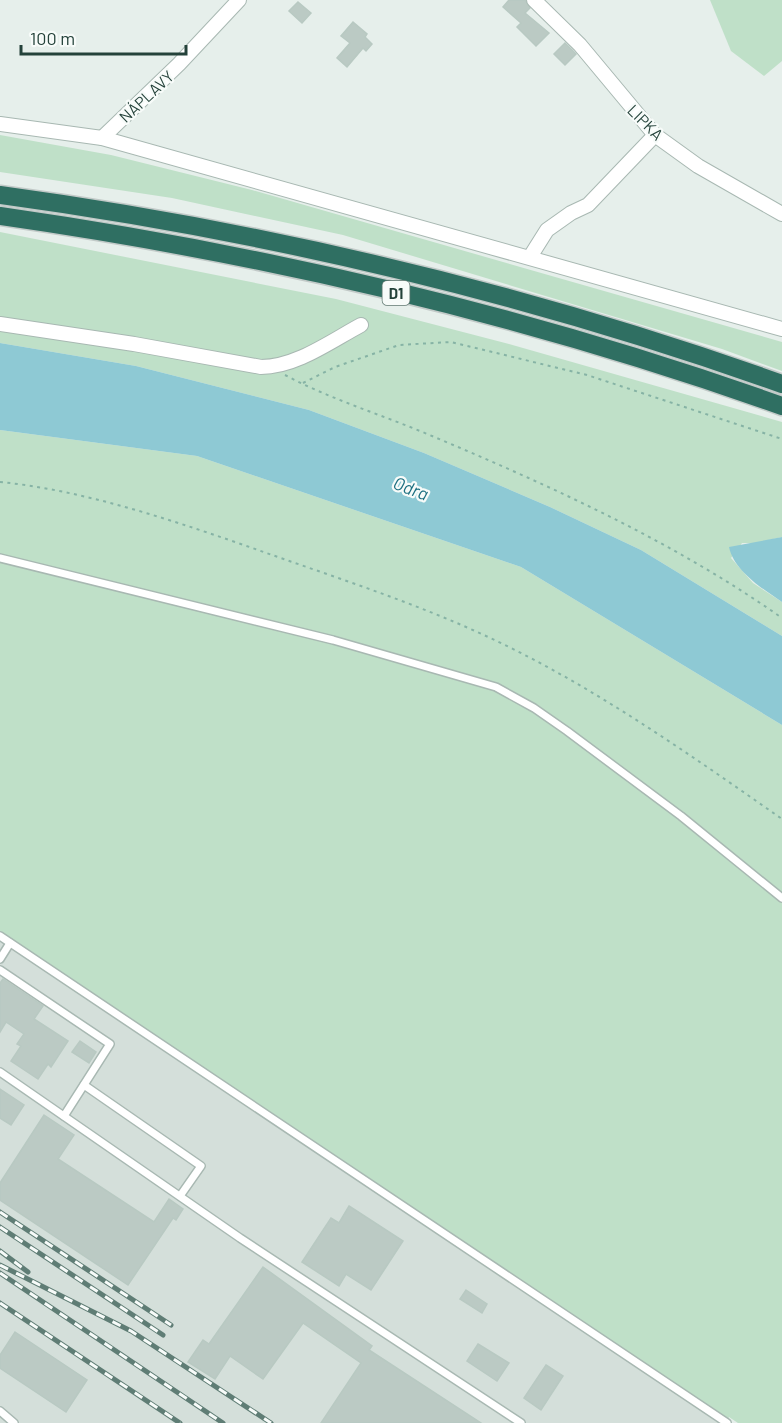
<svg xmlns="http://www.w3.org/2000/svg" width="782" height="1423" font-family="Barlow,sans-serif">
<rect width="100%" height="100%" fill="#e6efeb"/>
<!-- built -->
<path fill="#d4dfda" d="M0 936 727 1423H0Z"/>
<!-- green -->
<g fill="#bfe0c8">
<path d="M710 0H782V61L764 76 731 51Z"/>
<path d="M0 135 111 155 252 190 782 342V371L722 349 343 235 172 198 0 172Z"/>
<path d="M0 232 336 299 509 344 782 422V537L756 543H742L731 558 753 583 782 602V636L641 550 550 507 424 453 309 410 136 366 0 343Z"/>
<path d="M0 430 197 456 521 567 782 725V1423H738L729 1417 727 1423 0 936Z"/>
</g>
<!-- water -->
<g fill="#8ec9d4">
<path d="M0 343 136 366 309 410 424 453 550 507 641 550 782 636V725L521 567 197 456 0 430Z"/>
<path d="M782 537V602C763 589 734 571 729 547Z"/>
</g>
<!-- building -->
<g fill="#bbcac4" stroke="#b8c9c2" stroke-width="1.5">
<path d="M509 0H525L530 8 525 13 549 33 536 46 517 27 521 23 503 7Z"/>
<path d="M298 2 311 13 302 23 289 11Z"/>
<path d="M353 22 367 34 365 37 372 44 366 51 363 48 347 67 337 58 350 43 341 36Z"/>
<path d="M565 43 576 54 565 65 554 54Z"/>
<path d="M3 979 43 1006 34 1019 68 1041 51 1067 48 1064 38 1079 11 1061 21 1046 17 1044 24 1034 6 1022 0 1032V983Z"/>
<path d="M80 1041 96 1052 89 1063 72 1052Z"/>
<path d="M0 1089 24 1105 11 1125 0 1118Z"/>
<path d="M44 1115 74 1135 58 1159 154 1222 169 1199 183 1209 176 1220 173 1218 128 1285 0 1200V1183Z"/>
<path d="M349 1206 403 1241 371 1290 346 1274 339 1286 302 1262 331 1218 339 1223Z"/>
<path d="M263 1267 372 1346 369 1350 481 1423H321L361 1363 303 1323 263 1379 230 1356 215 1379 188 1362 203 1340 209 1344Z"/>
<path d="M466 1290 487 1304 482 1313 460 1299Z"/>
<path d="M15 1332 87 1380 66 1412 0 1368V1355Z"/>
<path d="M478 1344 509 1363 497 1381 467 1361Z"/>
<path d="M546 1365 563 1376 541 1410 524 1398Z"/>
</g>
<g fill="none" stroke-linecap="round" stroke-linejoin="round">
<!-- service casing -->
<g stroke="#a8b8b2" stroke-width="10">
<g id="service">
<path d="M0 558 333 640 496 687 534 708 567 731 681 816 782 898"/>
<path d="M0 936 727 1423"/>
<path d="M0 959 10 943"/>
<path d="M0 970 110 1044 64 1116"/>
<path d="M0 1072 240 1238 521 1423"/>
<path d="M84 1085 201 1166 180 1196"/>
<path d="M0 1411 14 1423"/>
</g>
</g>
<!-- minor casing -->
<g stroke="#a8b8b2" stroke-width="16">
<g id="minor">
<path d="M534 0 580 45 655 135 698 166 782 214"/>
<path d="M0 124 102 138 782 329"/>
<path d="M102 138 179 64 239 0"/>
<path d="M530 257 547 230 571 213 588 205 655 135"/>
<path d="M0 324 134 344 261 367C296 367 331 341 361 325"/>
</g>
</g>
<!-- motorway casing -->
<g stroke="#c2cac8" stroke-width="21">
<g id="motorway">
<path d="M0 195C265 231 530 294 782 384"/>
<path d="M0 216C265 254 530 316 782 406"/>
</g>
</g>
<!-- path -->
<g stroke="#86b3a5" stroke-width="2" stroke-dasharray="3 4.5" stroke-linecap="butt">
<path d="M285 375C332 400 383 415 432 436 553 487 674 542 782 618"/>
<path d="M303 383 335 367 399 345 451 342 587 375 782 439"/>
<path d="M0 482C84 490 178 522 258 550 334 577 413 602 486 636 590 684 689 754 782 819"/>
</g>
<!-- service -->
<use href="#service" stroke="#fff" stroke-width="7"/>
<!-- minor -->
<use href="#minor" stroke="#fff" stroke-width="14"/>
<!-- motorway -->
<use href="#motorway" stroke="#2f6f62" stroke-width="18"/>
<!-- rail casing -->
<g stroke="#5f7d75" stroke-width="5">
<g id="rail">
<path d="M0 1212 171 1325"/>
<path d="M0 1227 163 1335"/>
<path d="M0 1251 28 1272"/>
<path d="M0 1265 131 1331 271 1423"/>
<path d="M0 1273 223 1423"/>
<path d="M0 1303 180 1423"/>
</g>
</g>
<!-- rail -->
<use href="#rail" stroke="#f7fbf9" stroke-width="3" stroke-dasharray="9" stroke-linecap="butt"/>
</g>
<g text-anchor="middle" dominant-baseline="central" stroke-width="4.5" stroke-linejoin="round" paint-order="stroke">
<!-- shield labels -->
<rect fill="#f7fbf9" stroke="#637a73" stroke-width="1.5" x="382.5" y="281" width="27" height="24" rx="4.5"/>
<g font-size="15" font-weight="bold" fill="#24423a">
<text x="396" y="293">D1</text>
</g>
<!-- street labels -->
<g font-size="16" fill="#24423a" stroke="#f7fbf9">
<text transform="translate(146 96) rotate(-43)">NÁPLAVY</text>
<text transform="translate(646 122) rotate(45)">LIPKA</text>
</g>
<!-- water labels -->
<g font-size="18" font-style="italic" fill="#1c6f80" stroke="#f7fbf9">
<text transform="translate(411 488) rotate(21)">Odra</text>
</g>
</g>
<!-- scale -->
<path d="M21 45v9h165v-9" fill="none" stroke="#24423a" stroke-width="3"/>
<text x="30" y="45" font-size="18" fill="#24423a" stroke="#f7fbf9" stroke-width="4.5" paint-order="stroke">100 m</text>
</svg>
